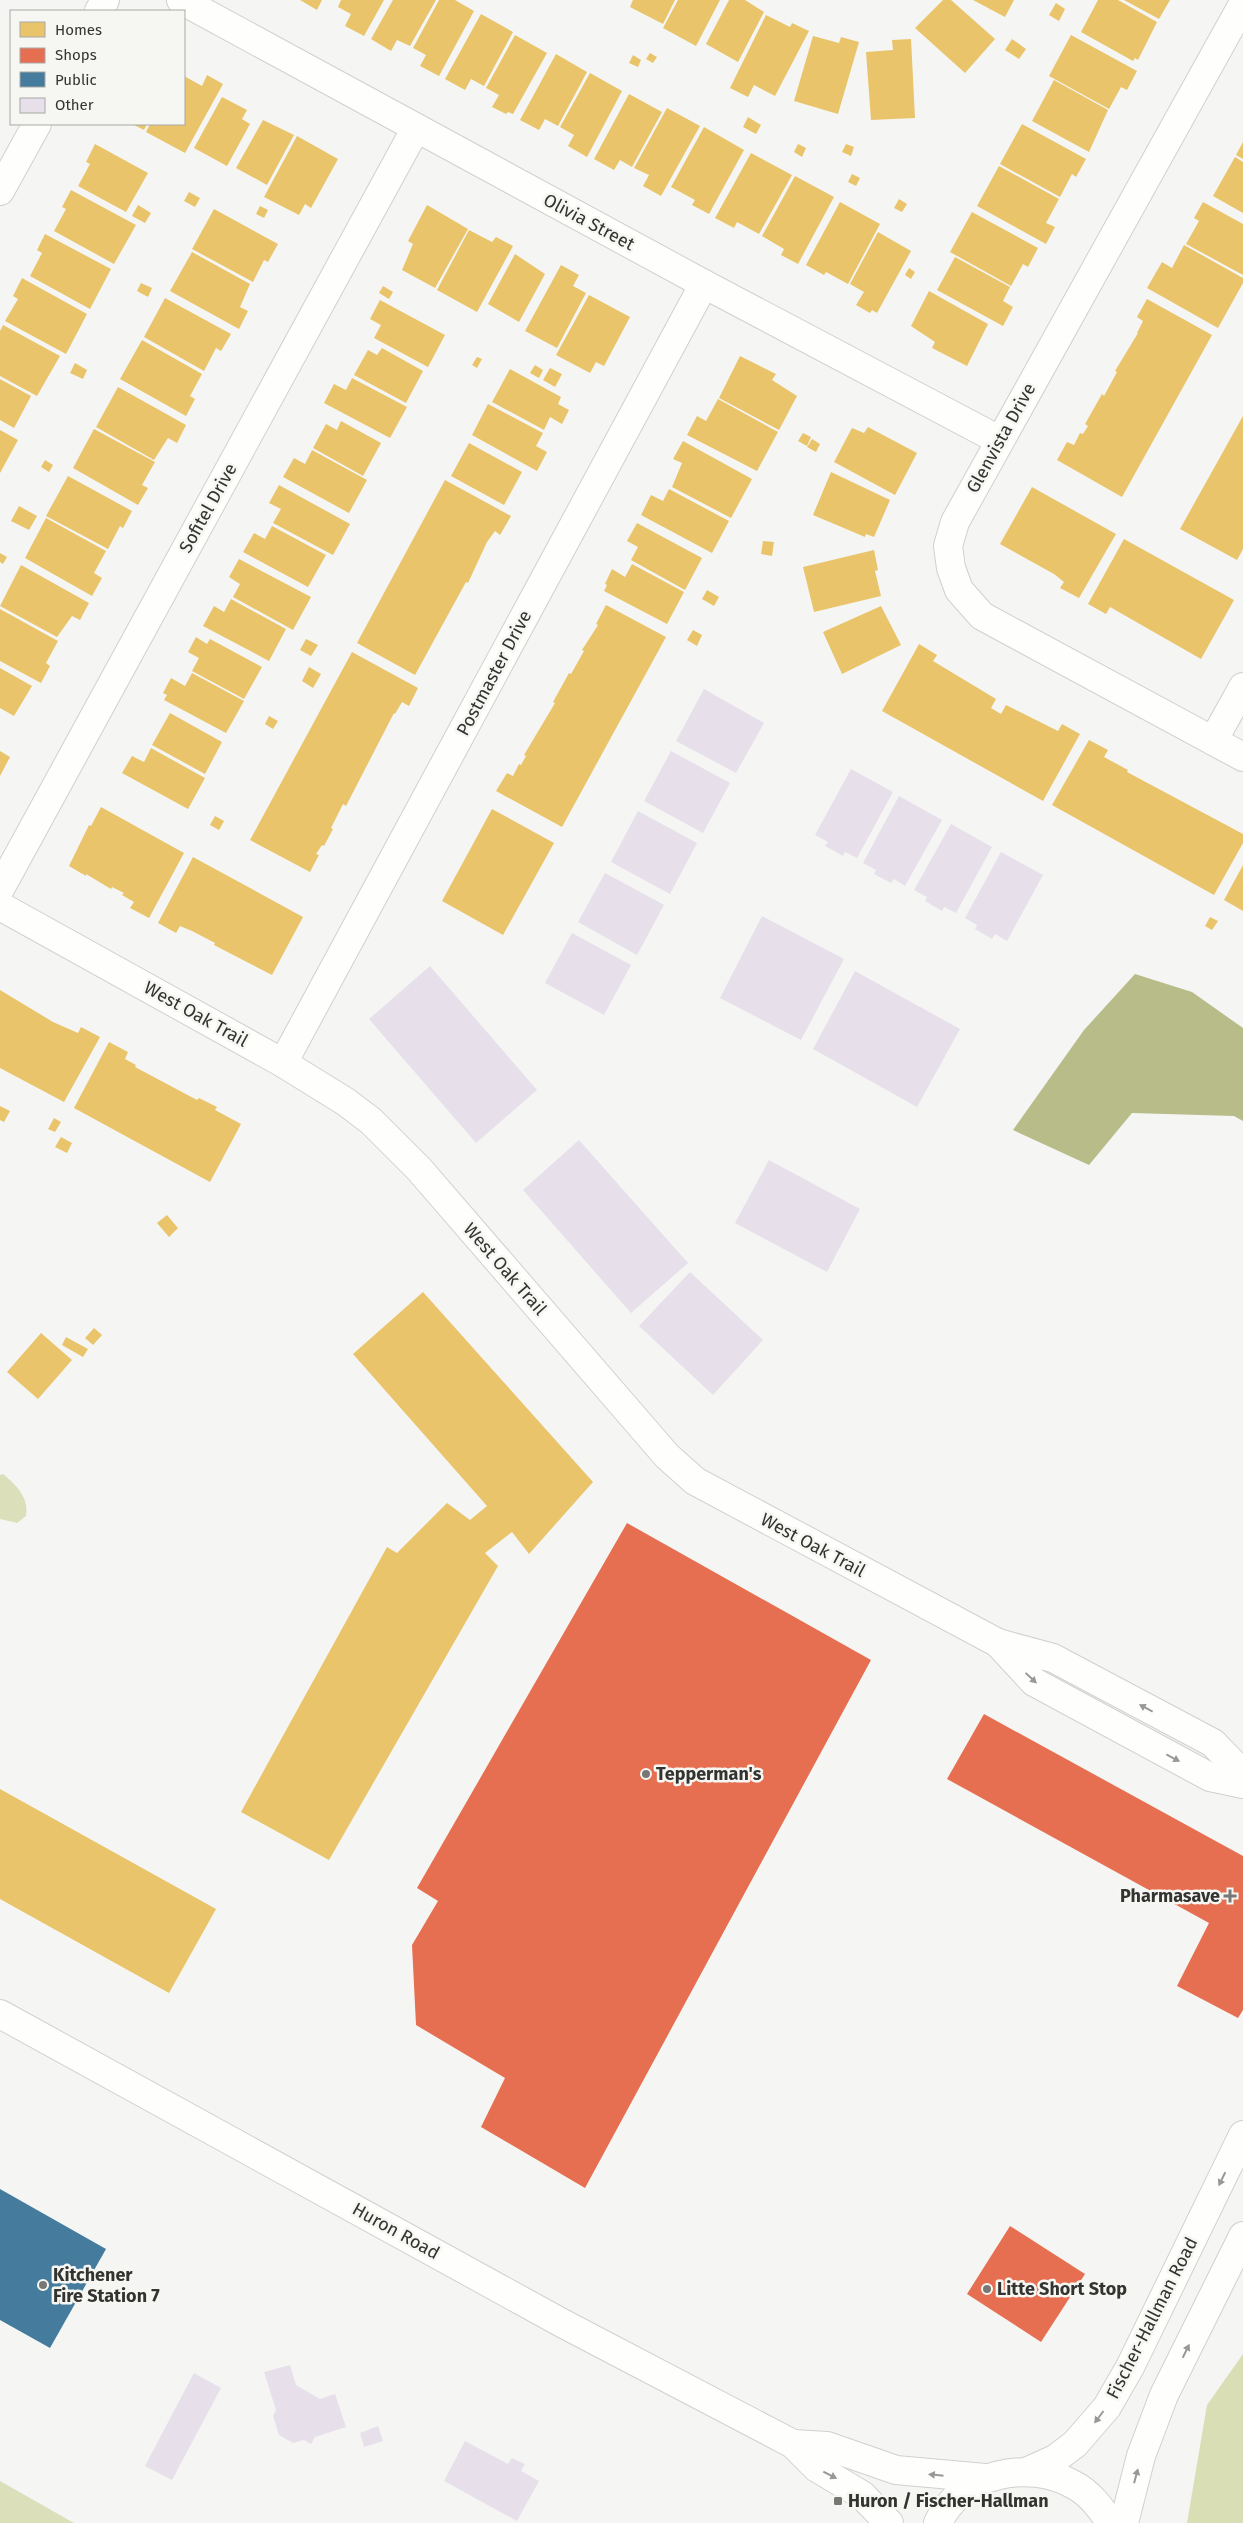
<svg xmlns="http://www.w3.org/2000/svg" width="1243" height="2523" font-family="'Fira Sans',sans-serif">
<rect width="100%" height="100%" fill="#f5f6f4"/>
<!-- green -->
<g fill="#dbdfba">
<path d="M3 1474C16 1485 29 1497 26 1516L17 1523 0 1519V1475Z"/>
<path d="M0 2481 74 2523H0Z"/>
</g>
<!-- forest -->
<path fill="#dadeb4" d="M1243 2354V2523H1187L1207 2405Z"/>
<!-- water -->
<path fill="#b7bc88" d="M1135 974 1192 992 1243 1028V1121L1234 1116 1132 1113 1089 1165 1013 1130 1084 1030Z"/>
<!-- homes -->
<g fill="#e9c46a">
<path d="M300 0H322L317 10Z"/>
<path d="M341 0H384L364 36 345 26 351 14 338 7Z"/>
<path d="M393 0H436L410 46 397 40 391 51 371 39Z"/>
<path d="M439 0H455L474 11 439 76 420 66 426 55 413 48Z"/>
<path d="M633 0H675L663 24 630 7Z"/>
<path d="M678 0H720L696 46 663 28Z"/>
<path d="M729 0H745L764 12 738 62 706 44Z"/>
<path d="M943 0H951L995 39 965 73 915 28Z"/>
<path d="M973 0H1014L1005 17Z"/>
<path d="M1098 0H1118L1157 22 1138 60 1135 58 1133 61 1081 32Z"/>
<path d="M1124 0H1170L1159 19Z"/>
<path d="M1056 3 1065 9 1059 21 1049 15Z"/>
<path d="M481 14 513 32 484 86 471 79 465 90 445 79Z"/>
<path d="M766 15 790 27 792 23 809 31 775 96 754 85 748 97 730 88Z"/>
<path d="M515 35 547 53 513 114 508 112 506 114 492 107 499 95 486 88Z"/>
<path d="M1071 35 1137 71 1127 90 1121 87 1109 109 1049 76Z"/>
<path d="M813 36 839 43 841 37 859 42 838 114 794 101Z"/>
<path d="M911 39 915 118 871 120 866 52 893 50 892 40Z"/>
<path d="M1012 39 1026 49 1019 59 1005 50Z"/>
<path d="M650 53 657 57 653 63 646 59Z"/>
<path d="M556 54 587 72 558 126 545 119 539 130 520 120Z"/>
<path d="M633 55 641 60 638 67 629 63Z"/>
<path d="M590 73 622 91 587 157 568 146 574 135 560 127Z"/>
<path d="M207 75 223 84 185 153 146 132 150 124H184V76L202 86Z"/>
<path d="M1054 80 1108 110 1089 152 1032 121Z"/>
<path d="M629 94 662 112 632 167 620 160 614 170 594 159Z"/>
<path d="M222 97 247 110 242 119 250 124 227 166 194 148Z"/>
<path d="M667 108 700 126 661 196 643 186 649 175 634 168Z"/>
<path d="M748 117 761 125 756 134 743 127Z"/>
<path d="M263 120 294 135 267 185 236 168Z"/>
<path d="M132 124H147L144 130Z"/>
<path d="M1022 124 1086 159 1076 177 1072 174 1060 197 1000 164Z"/>
<path d="M704 127 744 150 709 214 692 205 695 200 671 187Z"/>
<path d="M297 136 338 159 311 208 305 204 299 215 264 197Z"/>
<path d="M1243 142V159L1236 155Z"/>
<path d="M95 144 148 173 126 212 78 186 90 164 86 162Z"/>
<path d="M798 144 806 148 802 157 794 152Z"/>
<path d="M846 144 854 147 851 156 842 152Z"/>
<path d="M751 153 792 175 759 234 737 222 734 228 715 218Z"/>
<path d="M1235 157 1243 162V213L1213 196Z"/>
<path d="M999 166 1059 199 1046 223 1055 227 1046 244 977 206Z"/>
<path d="M852 174 860 178 856 186 848 182Z"/>
<path d="M795 176 834 197 798 264 781 255 784 249 762 236Z"/>
<path d="M71 190 136 225 114 264 54 231 66 209 62 207Z"/>
<path d="M189 192 200 198 195 207 184 201Z"/>
<path d="M899 199 907 204 902 212 894 208Z"/>
<path d="M840 202 880 224 848 284 826 272 824 275 806 265Z"/>
<path d="M1203 202 1243 224V275L1186 244 1199 221 1194 218Z"/>
<path d="M138 205 151 213 145 223 132 216Z"/>
<path d="M427 205 468 229 435 288 402 270 413 244 408 241Z"/>
<path d="M260 206 268 210 264 218 256 214Z"/>
<path d="M214 209 278 244 268 262 264 260 253 282 192 249Z"/>
<path d="M972 212 1038 248 1028 267 1023 264 1011 286 950 252Z"/>
<path d="M469 230 492 242 496 237 513 246 477 312 437 290Z"/>
<path d="M878 232 911 251 877 313 872 310 870 313 856 305 864 292 850 284Z"/>
<path d="M45 234 111 269 90 309 30 276 42 253 37 250Z"/>
<path d="M1184 245 1243 278V283L1218 328 1147 288 1162 262 1172 268Z"/>
<path d="M192 252 250 284 240 307 248 311 239 329 170 291Z"/>
<path d="M515 254 545 274 519 322 488 304Z"/>
<path d="M955 257 1010 287 1003 301 1013 307 1003 326 937 290Z"/>
<path d="M561 265 579 275 573 286 586 293 557 348 525 331Z"/>
<path d="M909 268 915 272 911 279 905 275Z"/>
<path d="M22 278 87 314 66 354 5 321 18 299 13 296Z"/>
<path d="M141 283 152 288 148 297 137 291Z"/>
<path d="M383 286 393 292 389 299 379 293Z"/>
<path d="M929 291 988 324 967 366 932 348 935 342 911 326Z"/>
<path d="M589 295 630 317 604 366 596 362 590 373 556 355Z"/>
<path d="M165 298 231 334 221 351 216 348 204 371 144 337Z"/>
<path d="M1147 299 1212 335 1122 497 1057 460 1067 442 1074 445 1080 433 1083 434 1088 426 1085 424 1102 394 1104 396 1117 372 1115 371 1138 333H1137L1143 321 1137 317Z"/>
<path d="M380 300 445 335 428 367 374 338 381 325 370 319Z"/>
<path d="M3 325 60 356 37 396 0 376V331Z"/>
<path d="M142 340 202 374 190 396 195 399 186 416 120 379Z"/>
<path d="M382 348 423 371 406 403 354 375 368 350 377 355Z"/>
<path d="M740 356 776 374 772 380 797 396 779 430 719 398Z"/>
<path d="M477 357 482 359 477 368 472 365Z"/>
<path d="M75 363 87 370 83 379 70 373Z"/>
<path d="M535 365 543 370 539 378 530 373Z"/>
<path d="M550 368 562 374 555 387 543 380Z"/>
<path d="M510 369 561 397 558 404 569 410 562 424 550 417 544 430 492 402Z"/>
<path d="M352 378 407 407 390 438 324 403 334 384 346 390Z"/>
<path d="M0 379 31 396 14 428 0 420Z"/>
<path d="M118 387 186 425 177 443 168 438 154 460 96 427Z"/>
<path d="M718 399 778 432 757 471 687 435 697 416 706 421Z"/>
<path d="M488 404 543 433 536 446 547 452 537 471 472 435Z"/>
<path d="M1243 416V549L1237 560 1180 529Z"/>
<path d="M341 421 381 443 363 476 313 448 326 424 337 430Z"/>
<path d="M868 427 917 453 895 495 834 462 852 428 864 433Z"/>
<path d="M94 429 155 462 142 485 148 488 138 505 73 468Z"/>
<path d="M0 430 18 440 0 473Z"/>
<path d="M803 433 811 437 807 446 798 441Z"/>
<path d="M812 439 820 444 816 452 807 447Z"/>
<path d="M683 441 752 479 731 518 672 487 682 463 673 459Z"/>
<path d="M469 443 522 472 504 505 451 476Z"/>
<path d="M312 450 367 480 349 513 283 477 294 458 305 464Z"/>
<path d="M45 460 53 465 49 472 41 467Z"/>
<path d="M831 472 890 500 874 537 866 534 865 537 813 515Z"/>
<path d="M68 476 132 511 123 528 120 526 108 549 46 516Z"/>
<path d="M445 480 511 516 500 535 495 531 487 542 468 583 466 582 415 675 357 643Z"/>
<path d="M279 485 350 524 333 555 273 523 281 509 269 503Z"/>
<path d="M1032 487 1116 534 1079 598 1060 588 1064 582 1054 574 1000 544Z"/>
<path d="M669 489 729 521 712 553 641 515 651 495 663 501Z"/>
<path d="M19 506 37 516 29 530 11 521Z"/>
<path d="M46 518 106 551 94 573 102 578 92 596 25 558Z"/>
<path d="M637 523 702 558 685 590 631 560 638 547 627 541Z"/>
<path d="M272 526 326 555 308 587 243 552 254 533 265 539Z"/>
<path d="M1124 539 1234 600 1201 659 1110 607 1106 614 1088 604Z"/>
<path d="M763 541 774 542 772 556 761 554Z"/>
<path d="M874 550 878 570 875 571 881 596 814 612 803 567Z"/>
<path d="M0 553 7 557 3 564 0 562Z"/>
<path d="M239 559 311 597 293 630 233 597 240 584 229 577Z"/>
<path d="M632 564 684 592 667 624 604 591 607 585 605 584 612 569 625 577Z"/>
<path d="M21 565 89 603 80 620 72 616 57 637 0 606Z"/>
<path d="M707 590 719 597 714 606 702 599Z"/>
<path d="M231 599 286 629 269 661 203 626 214 606 224 612Z"/>
<path d="M606 605 666 637 562 827 496 791 507 773 513 776 519 764 521 765 526 756 524 755 555 703 553 702 569 673 571 674 584 651 582 650 598 625 596 624Z"/>
<path d="M881 606 901 645 842 674 823 632Z"/>
<path d="M0 609 58 641 46 663 50 666 41 683 0 661Z"/>
<path d="M693 630 702 635 697 646 687 640Z"/>
<path d="M196 637 207 644 210 639 262 667 244 699 192 671 199 658 188 652Z"/>
<path d="M306 639 318 645 311 656 300 650Z"/>
<path d="M919 644 937 655 933 661 996 699 991 708 1001 714 1006 705 1058 731 1062 724 1080 734 1043 801 882 711Z"/>
<path d="M352 652 418 688 409 706 402 702 395 714 394 713 346 806 343 804 331 828 333 829 324 846 322 845 316 854 319 855 310 872 250 840Z"/>
<path d="M309 667 321 674 313 688 302 681Z"/>
<path d="M0 668 32 686 14 716 0 708Z"/>
<path d="M192 673 244 701 226 733 164 700 167 695 163 693 171 678 185 686Z"/>
<path d="M170 713 222 742 205 774 152 745Z"/>
<path d="M269 716 278 721 273 729 265 724Z"/>
<path d="M1089 740 1108 750 1104 757 1128 770 1127 772 1243 834V843L1214 895 1052 805Z"/>
<path d="M151 748 205 778 188 809 122 773 132 756 144 762Z"/>
<path d="M0 751 10 757 0 776Z"/>
<path d="M101 807 184 853 149 918 130 908 134 902 122 895 124 893 112 887 111 889 86 874V876L69 866 89 825 91 826Z"/>
<path d="M492 809 554 843 503 935 442 901Z"/>
<path d="M215 816 224 821 219 830 210 825Z"/>
<path d="M193 857 303 917 272 975 214 945 215 943 192 931 180 926 176 933 158 923Z"/>
<path d="M1243 865V911L1224 900Z"/>
<path d="M1210 917 1218 921 1212 930 1205 926Z"/>
<path d="M0 990 53 1022 78 1033 81 1027 100 1037 64 1102 0 1068Z"/>
<path d="M109 1042 128 1052 125 1059 136 1065 135 1067 197 1100 199 1098 217 1107 215 1110 241 1124 210 1182 74 1108Z"/>
<path d="M0 1106 10 1111 4 1122 0 1120Z"/>
<path d="M54 1118 61 1122 55 1132 48 1129Z"/>
<path d="M61 1137 72 1143 67 1153 55 1147Z"/>
<path d="M167 1215 178 1228 169 1237 157 1223Z"/>
<path d="M423 1292 593 1482 529 1554 512 1532 485 1553 498 1566 329 1860 241 1812 387 1547 397 1553 447 1503 470 1520 487 1506 353 1354Z"/>
<path d="M94 1328 102 1335 93 1345 85 1338Z"/>
<path d="M41 1333 72 1360 38 1399 7 1372Z"/>
<path d="M66 1337 88 1349 83 1357 62 1345Z"/>
<path d="M0 1789 216 1909 169 1993 0 1899Z"/>
</g>
<!-- shops -->
<g fill="#e76f51">
<path d="M627 1523 871 1660 585 2188 481 2127 505 2078 416 2025 412 1945 438 1901 417 1888Z"/>
<path d="M984 1714 1243 1856V2010L1238 2018 1177 1986 1209 1923 947 1779Z"/>
<path d="M1010 2226 1085 2274 1041 2342 967 2294Z"/>
</g>
<!-- public -->
<path fill="#457b9d" d="M0 2189 106 2249 50 2348 0 2320Z"/>
<!-- building -->
<g fill="#e7dfea">
<path d="M704 689 764 723 736 773 676 741Z"/>
<path d="M671 751 730 783 703 833 644 801Z"/>
<path d="M851 769 893 792 857 858 845 852 843 856 825 846 828 842 815 835Z"/>
<path d="M899 796 942 820 905 886 894 879 891 883 874 874 876 870 863 863Z"/>
<path d="M638 811 697 843 670 894 611 862Z"/>
<path d="M951 824 992 847 956 913 944 907 942 911 925 901 927 897 914 890Z"/>
<path d="M1001 852 1043 875 1007 941 995 934 992 939 975 929 977 925 965 918Z"/>
<path d="M605 873 664 905 637 955 578 922Z"/>
<path d="M762 916 844 959 801 1040 720 998Z"/>
<path d="M572 933 631 965 604 1015 545 983Z"/>
<path d="M430 966 537 1090 476 1143 369 1019Z"/>
<path d="M855 971 960 1029 917 1107 813 1049Z"/>
<path d="M579 1140 688 1263 631 1313 523 1190Z"/>
<path d="M769 1160 860 1209 827 1272 735 1223Z"/>
<path d="M690 1272 763 1340 713 1395 639 1326Z"/>
<path d="M290 2365 296 2385 320 2399 335 2394 346 2427 315 2437 311 2444 304 2440 293 2443 279 2435 273 2416 276 2410 264 2372Z"/>
<path d="M194 2373 221 2388 172 2480 145 2466Z"/>
<path d="M378 2426 383 2441 364 2447 360 2433Z"/>
<path d="M465 2441 508 2464 512 2458 525 2464 521 2471 539 2481 517 2521 444 2481Z"/>
</g>
<g fill="none" stroke-linecap="round" stroke-linejoin="round">
<!-- street casing -->
<g stroke="#d0d0cf" stroke-width="30">
<g id="street">
<path d="M181 0 704 284 999 440"/>
<path d="M1243 4 955 522 948 546 951 568 959 590 982 616 1243 757"/>
<path d="M99 11 105 0"/>
<path d="M0 191 37 124"/>
<path d="M1213 741 1243 687"/>
<path d="M0 889 416 128"/>
<path d="M0 906 283 1063 346 1102 371 1121 419 1169 667 1456 695 1481 998 1643 1053 1658 1213 1743 1243 1774"/>
<path d="M283 1063 704 284"/>
<path d="M998 1643 1034 1682 1210 1777 1243 1784"/>
</g>
</g>
<!-- secondary casing -->
<g stroke="#d0d0cf" stroke-width="30">
<g id="secondary">
<path d="M0 2014 562 2323 793 2444 817 2468 862 2495 889 2523"/>
<path d="M793 2444 827 2446 896 2470 985 2478"/>
<path d="M1026 2472 1055 2459 1075 2444 1107 2407 1130 2367 1243 2135"/>
<path d="M938 2523C960 2473 1029 2459 1074 2485 1090 2493 1101 2509 1111 2523"/>
<path d="M1124 2523 1141 2456 1164 2395 1243 2236"/>
</g>
</g>
<!-- street -->
<use href="#street" stroke="#fefefd" stroke-width="28"/>
<!-- secondary -->
<use href="#secondary" stroke="#fefefd" stroke-width="28"/>
</g>
<!-- one-way arrows -->
<defs><path id="oneway-solid" d="M-6-.8H1V-3.2L6.5 0L1 3.2V.8H-6Z" transform="scale(1.25)"/></defs>
<g fill="#989897">
<use href="#oneway-solid" transform="translate(1031 1678) rotate(43)"/>
<use href="#oneway-solid" transform="translate(1146 1708) rotate(-152)"/>
<use href="#oneway-solid" transform="translate(1173 1758) rotate(28)"/>
<use href="#oneway-solid" transform="translate(1222 2179) rotate(116)"/>
<use href="#oneway-solid" transform="translate(1186 2351) rotate(-64)"/>
<use href="#oneway-solid" transform="translate(1099 2417) rotate(127)"/>
<use href="#oneway-solid" transform="translate(830 2475) rotate(27)"/>
<use href="#oneway-solid" transform="translate(936 2475) rotate(-174)"/>
<use href="#oneway-solid" transform="translate(1136 2476) rotate(-75)"/>
</g>
<!-- markers -->
<g fill="#777775" stroke="#f6f7f3" stroke-width="2">
<circle cx="646" cy="1774" r="5"/>
<path d="M1227.5 1888.5h5v5h5v5h-5v5h-5v-5h-5v-5h5z"/>
<circle cx="43" cy="2285" r="5"/>
<circle cx="987" cy="2289" r="5"/>
<rect x="833" y="2496" width="10" height="10" rx="2.5"/>
</g>
<g text-anchor="middle" dominant-baseline="central" stroke-width="5" stroke-linejoin="round" paint-order="stroke">
<!-- street labels -->
<g font-size="18" fill="#333331" stroke="#f6f7f3">
<text transform="translate(589 222) rotate(28)">Olivia Street</text>
<text transform="translate(1001 438) rotate(-61)">Glenvista Drive</text>
<text transform="translate(208 508) rotate(-61)">Sofitel Drive</text>
<text transform="translate(494 673) rotate(-62)">Postmaster Drive</text>
<text transform="translate(196 1014) rotate(29)">West Oak Trail</text>
<text transform="translate(505 1269) rotate(49)">West Oak Trail</text>
<text transform="translate(813 1545) rotate(28)">West Oak Trail</text>
<text transform="translate(396 2231) rotate(29)">Huron Road</text>
<text transform="translate(1152 2318) rotate(-63)">Fischer-Hallman Road</text>
</g>
<!-- poi labels -->
<g font-size="18" font-weight="bold" fill="#333331" stroke="#f6f7f3" text-anchor="start">
<text x="656" y="1774">Tepperman's</text>
<text x="1220" y="1896" text-anchor="end">Pharmasave</text>
<text x="53" y="2275">Kitchener<tspan x="53" dy="21">Fire Station 7</tspan></text>
<text x="997" y="2289">Litte Short Stop</text>
<text x="848" y="2501">Huron / Fischer-Hallman</text>
</g>
</g>
<!-- legend -->
<rect x="10" y="10" width="175" height="115" fill="#f6f7f3" stroke="#a8a9a5"/>
<rect x="20" y="22" width="25" height="15" fill="#e9c46a" stroke="#a8a9a5"/>
<text x="55" y="35" font-size="15" fill="#333331">Homes</text>
<rect x="20" y="48" width="25" height="15" fill="#e76f51" stroke="#a8a9a5"/>
<text x="55" y="60" font-size="15" fill="#333331">Shops</text>
<rect x="20" y="72" width="25" height="15" fill="#457b9d" stroke="#a8a9a5"/>
<text x="55" y="85" font-size="15" fill="#333331">Public</text>
<rect x="20" y="98" width="25" height="15" fill="#e7dfea" stroke="#a8a9a5"/>
<text x="55" y="110" font-size="15" fill="#333331">Other</text>
</svg>
